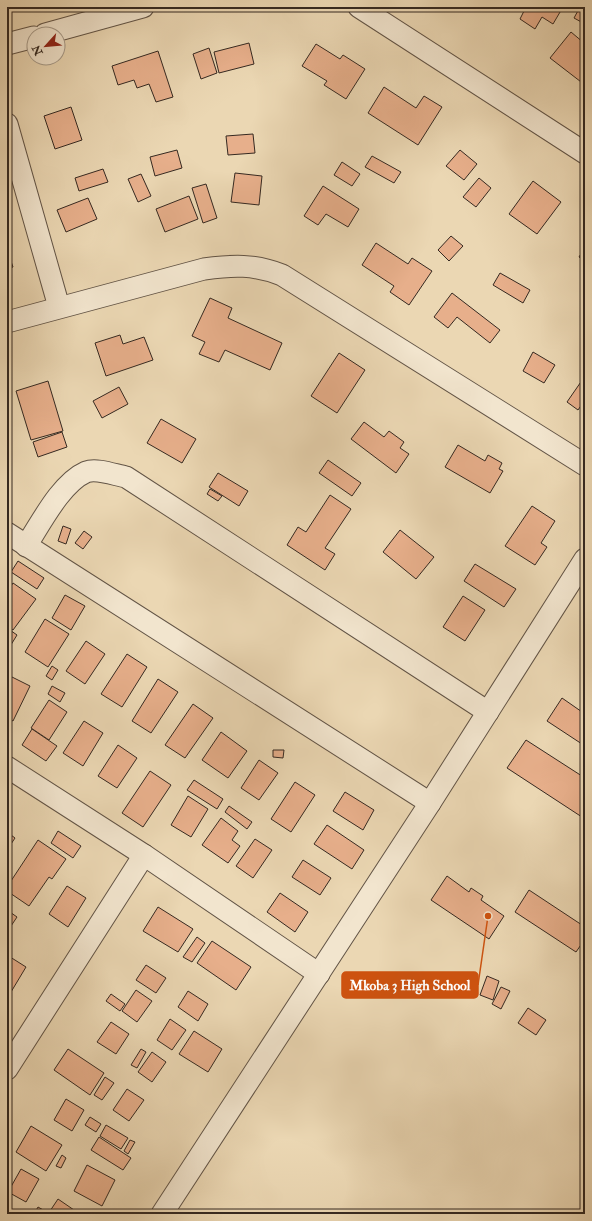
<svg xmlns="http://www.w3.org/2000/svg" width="592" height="1221" font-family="'IM FELL Double Pica',serif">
<rect width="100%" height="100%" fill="#ebd7b3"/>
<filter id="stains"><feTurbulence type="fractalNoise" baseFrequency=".005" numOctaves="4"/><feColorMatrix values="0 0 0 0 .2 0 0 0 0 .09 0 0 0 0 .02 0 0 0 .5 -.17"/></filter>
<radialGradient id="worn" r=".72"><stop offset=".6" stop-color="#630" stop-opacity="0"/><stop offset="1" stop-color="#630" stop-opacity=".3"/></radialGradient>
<!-- building -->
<g fill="#e7af8b" stroke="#352921">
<path d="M526 7H563L553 24 542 17 535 29 520 19Z"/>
<path d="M580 7H585V24L574 18Z"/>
<path d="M571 32 584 43 585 42V85L550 58Z"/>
<path d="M249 43 254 64 219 73 214 52Z"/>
<path d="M316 44 340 59 343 55 365 69 346 99 324 85 327 81 302 66Z"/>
<path d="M209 48 217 73 201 79 193 54Z"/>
<path d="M158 51 173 97 156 102 149 84 137 88 134 80 118 85 112 66Z"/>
<path d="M384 87 416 108 424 96 442 107 418 145 368 113Z"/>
<path d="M71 107 82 140 55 149 44 116Z"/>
<path d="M253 134 255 153 228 155 226 136Z"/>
<path d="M177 150 182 168 155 176 150 157Z"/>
<path d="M460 150 477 164 464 180 446 166Z"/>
<path d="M372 156 401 172 394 183 365 167Z"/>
<path d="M342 162 360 174 352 186 334 175Z"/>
<path d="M103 169 108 182 79 191 75 178Z"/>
<path d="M235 173 262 176 259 205 231 202Z"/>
<path d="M141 174 151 196 138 202 128 179Z"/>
<path d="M479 178 491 188 476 207 463 197Z"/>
<path d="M533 181 561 202 537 234 509 214Z"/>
<path d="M206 184 217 218 203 223 192 188Z"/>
<path d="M323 186 359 209 348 227 326 214 318 225 304 216Z"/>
<path d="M189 196 198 219 165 232 156 209Z"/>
<path d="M88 198 97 219 66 232 57 210Z"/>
<path d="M451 236 463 246 449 261 438 250Z"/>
<path d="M376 243 408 264 412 258 432 271 409 305 390 292 394 286 362 265Z"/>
<path d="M585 247V261L579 257Z"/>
<path d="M7 250 13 267 7 269Z"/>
<path d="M500 273 530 290 523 303 493 285Z"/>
<path d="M452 293 500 330 490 343 457 317 448 328 434 317Z"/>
<path d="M210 298 232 308 228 318 282 343 270 370 225 350 219 362 199 354 205 342 192 336Z"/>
<path d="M120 335 123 344 144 337 153 360 106 376 95 343Z"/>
<path d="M533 352 555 365 544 383 523 371Z"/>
<path d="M339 353 365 370 337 413 311 396Z"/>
<path d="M585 376V400L578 410 567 402Z"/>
<path d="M48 381 63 431 31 440 16 391Z"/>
<path d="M119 387 128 404 102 418 93 401Z"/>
<path d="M161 419 196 439 182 463 147 443Z"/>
<path d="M364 422 384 437 389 431 404 442 400 448 409 454 396 473 351 439Z"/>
<path d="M62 432 67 447 38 457 33 442Z"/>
<path d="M458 445 485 461 488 455 502 463 499 469 503 471 490 493 445 467Z"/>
<path d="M328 460 361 483 352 496 319 473Z"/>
<path d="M218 473 248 491 239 506 209 487Z"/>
<path d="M210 489 222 496 218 501 207 494Z"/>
<path d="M330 495 351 509 325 548 335 554 325 570 287 545 298 527 306 532Z"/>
<path d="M532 506 555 521 541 543 547 547 535 565 505 546Z"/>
<path d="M63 526 71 529 66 544 58 541Z"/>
<path d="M400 530 434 557 416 579 383 552Z"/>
<path d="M84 531 92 537 83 549 75 543Z"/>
<path d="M18 561 44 578 37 589 11 572Z"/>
<path d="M475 564 516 589 504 607 464 581Z"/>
<path d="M13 583 36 599 13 630 7 626V592Z"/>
<path d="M65 595 85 606 71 630 52 618Z"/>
<path d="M463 596 485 610 465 641 443 627Z"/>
<path d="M45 619 69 634 48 667 25 652Z"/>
<path d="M7 628 17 635 9 648 7 647Z"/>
<path d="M86 641 105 654 85 684 66 671Z"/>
<path d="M127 654 147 667 122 707 101 694Z"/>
<path d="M52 666 58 670 52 680 46 676Z"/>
<path d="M8 675 30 686 13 721 7 718Z"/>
<path d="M158 679 178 692 151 733 132 721Z"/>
<path d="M52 686 65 693 60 702 48 694Z"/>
<path d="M562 698 585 714V746L547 721Z"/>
<path d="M49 700 67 712 49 740 31 728Z"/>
<path d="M193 704 213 718 185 758 165 745Z"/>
<path d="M84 721 103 733 83 766 63 753Z"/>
<path d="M32 729 57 746 46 761 22 745Z"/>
<path d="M221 732 247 751 228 778 202 760Z"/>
<path d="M526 740 585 778V819L507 768Z"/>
<path d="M118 745 137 758 117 788 98 776Z"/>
<path d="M273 750H284L283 758 273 757Z"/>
<path d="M259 760 278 773 259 800 241 788Z"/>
<path d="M150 771 171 785 143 827 122 813Z"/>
<path d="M194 780 223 799 217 809 187 790Z"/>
<path d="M295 782 315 795 291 832 271 819Z"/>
<path d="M345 792 374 810 363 830 333 811Z"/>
<path d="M188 796 208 809 191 837 171 825Z"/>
<path d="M229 806 252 822 247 829 225 812Z"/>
<path d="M221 818 238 831 232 840 240 846 228 863 202 845Z"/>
<path d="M327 825 364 850 352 869 314 844Z"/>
<path d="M58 831 81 846 73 858 51 843Z"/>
<path d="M7 832 15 838 7 850Z"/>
<path d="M255 839 272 850 253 878 236 866Z"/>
<path d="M38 840 66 859 52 879 49 877 29 906 7 891V887Z"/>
<path d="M303 860 331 878 320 895 292 877Z"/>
<path d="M447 876 469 892 471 888 483 896 481 900 504 916 489 939 431 900Z"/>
<path d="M67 886 86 898 68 927 49 914Z"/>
<path d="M529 890 585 927V939L576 952 515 912Z"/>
<path d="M280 893 308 912 295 932 267 912Z"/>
<path d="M158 907 193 929 178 952 143 931Z"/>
<path d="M7 910 17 917 7 932Z"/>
<path d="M197 937 205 943 192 962 183 957Z"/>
<path d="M212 941 251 967 236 990 197 963Z"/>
<path d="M7 955 26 967 11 992 7 990Z"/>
<path d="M146 965 166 978 156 993 136 980Z"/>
<path d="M487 976 499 981 493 1000 480 995Z"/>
<path d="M501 987 510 991 501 1009 492 1004Z"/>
<path d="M136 990 152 1001 137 1022 122 1011Z"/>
<path d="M188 991 208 1004 198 1021 178 1007Z"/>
<path d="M111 994 125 1004 120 1011 106 1001Z"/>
<path d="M528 1008 546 1020 536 1035 518 1023Z"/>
<path d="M170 1019 186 1030 172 1050 157 1040Z"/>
<path d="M111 1022 129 1034 116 1054 97 1042Z"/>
<path d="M194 1031 222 1049 208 1072 179 1054Z"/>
<path d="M68 1049 104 1073 90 1095 54 1070Z"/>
<path d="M141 1049 146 1052 137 1068 131 1065Z"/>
<path d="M152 1052 166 1062 152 1082 138 1072Z"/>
<path d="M105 1077 114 1083 102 1100 94 1095Z"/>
<path d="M127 1089 144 1100 129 1121 113 1110Z"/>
<path d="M66 1099 84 1110 72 1131 54 1120Z"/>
<path d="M90 1117 101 1124 96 1132 85 1125Z"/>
<path d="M106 1125 128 1138 121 1149 100 1136Z"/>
<path d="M31 1126 62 1145 46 1171 16 1152Z"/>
<path d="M99 1137 131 1158 123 1170 91 1150Z"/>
<path d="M130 1140 135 1142 128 1154 124 1151Z"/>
<path d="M62 1155 66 1158 61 1168 56 1166Z"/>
<path d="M87 1165 115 1180 102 1206 74 1191Z"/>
<path d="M21 1169 39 1179 26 1202 8 1192Z"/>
<path d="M7 1174 11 1176 7 1182Z"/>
<path d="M58 1199 74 1210 71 1214H48Z"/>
<path d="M38 1207 45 1211 43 1214H34Z"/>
</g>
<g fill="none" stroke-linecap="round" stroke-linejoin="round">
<!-- minor casing -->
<g stroke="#625446" stroke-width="23">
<g id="minor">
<path d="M359 7 585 153"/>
<path d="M45 34 143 7"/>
<path d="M7 44 34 37"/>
<path d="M7 124 59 307"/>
<path d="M7 322 204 269C233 265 254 264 282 275L585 465"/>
<path d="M7 533 430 803"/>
<path d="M26 546C41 523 61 483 86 472 97 468 115 475 126 477L488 712"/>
<path d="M7 767 144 855 319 974"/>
<path d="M7 1069 144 855"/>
<path d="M162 1214 430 803 585 559"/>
</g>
</g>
<!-- minor -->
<use href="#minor" stroke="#f2e5ce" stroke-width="21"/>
</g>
<!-- callouts -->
<path fill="none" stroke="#cd520f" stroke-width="1.5" d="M488 916L478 985"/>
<circle fill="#cd520f" stroke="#f2e5ce" stroke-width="1.5" cx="488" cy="916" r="4"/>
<rect fill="#cd520f" stroke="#cd520f" stroke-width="1.5" x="342" y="972" width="136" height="26" rx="4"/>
<g font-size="14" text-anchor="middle" font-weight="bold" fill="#fff">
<text x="410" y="990">Mkoba 3 High School</text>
</g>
<!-- margin -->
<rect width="592" height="1221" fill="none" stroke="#ebd7b3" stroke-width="24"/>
<rect x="8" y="8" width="576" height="1205" fill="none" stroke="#352921" stroke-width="2"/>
<rect x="12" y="12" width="568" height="1197" fill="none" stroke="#352921"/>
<!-- north arrow -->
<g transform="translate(46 46) rotate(243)"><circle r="19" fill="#f2e5ce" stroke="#a69a89"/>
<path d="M0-3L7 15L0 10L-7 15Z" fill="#8f2418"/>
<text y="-6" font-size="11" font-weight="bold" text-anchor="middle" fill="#352921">N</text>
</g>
<rect width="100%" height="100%" filter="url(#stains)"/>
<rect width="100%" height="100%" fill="url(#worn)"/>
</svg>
